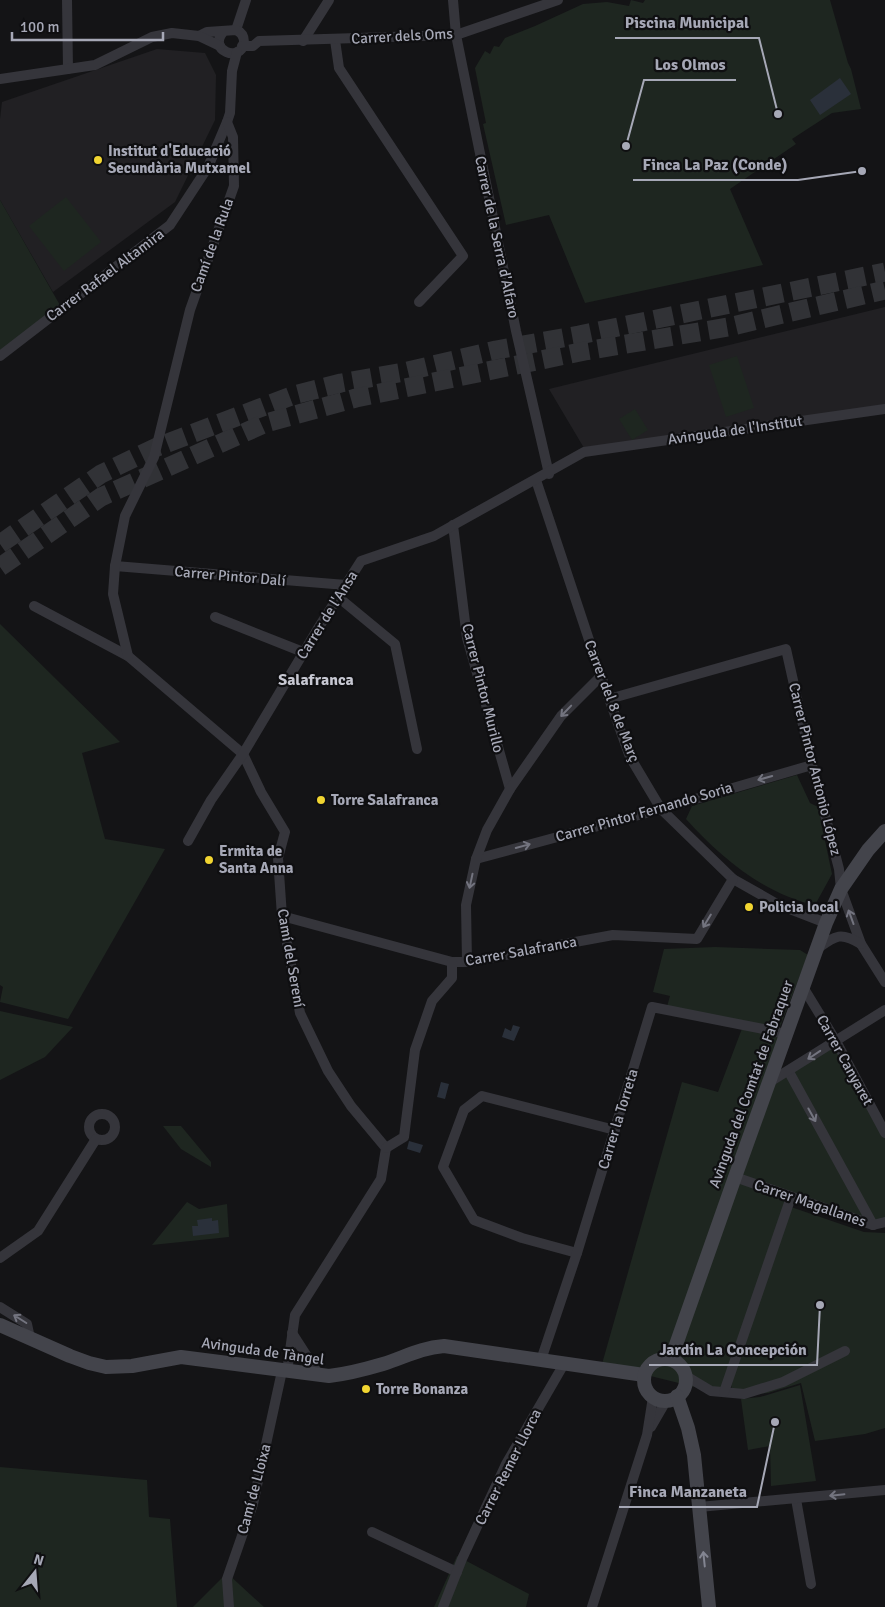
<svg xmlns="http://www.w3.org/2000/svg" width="885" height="1607" font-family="Signika,sans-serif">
<rect width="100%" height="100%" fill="#141416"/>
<!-- built -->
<g fill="#212023">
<path d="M157 49 205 53 216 75 215 120 175 202 53 292 0 200V119L2 102Z"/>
<path d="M885 307V407L584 448 549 389Z"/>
</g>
<!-- green -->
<g fill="#1e2620">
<path d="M631 0 643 3 645 0H830L848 63 851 69 861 109 832 113 792 139 796 144 730 189 763 265 585 303 549 215 506 225 483 124 486 123 475 68 485 51 490 54 494 46 499 47 505 38 535 26 583 4 607 2 629 6Z"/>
<path d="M66 197 101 242 64 271 29 226Z"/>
<path d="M0 200 61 307 0 356Z"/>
<path d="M737 356 754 408 726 417 709 365Z"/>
<path d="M635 409 648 430 632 440 619 419Z"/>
<path d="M0 624 120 742 82 753 105 839 165 849 68 1019 0 1002 3 987 0 985Z"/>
<path d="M797 775 810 803 818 807 832 874 815 905C764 894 720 857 686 819L692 806Z"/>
<path d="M715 947 800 950 808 955 778 1032 785 1036 769 1083 836 1041 885 1133V1219L873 1225 791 1197V1207L864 1232 885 1233V1428L865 1434 815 1441 801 1383 768 1393 733 1396 730 1377 724 1392 711 1391 602 1364 682 1082 718 1092 743 1026 666 1010 670 996 653 992 664 949Z"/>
<path d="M0 1011 73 1027 45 1057 0 1080Z"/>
<path d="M163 1126H181L211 1162V1167L181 1149Z"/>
<path d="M187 1202 199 1209 227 1204 229 1237 152 1245Z"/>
<path d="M800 1385 816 1481 771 1486 770 1446 748 1450 741 1399 760 1397Z"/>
<path d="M0 1467 147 1480 149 1517 170 1519 177 1607H0Z"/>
<path d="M457 1556 529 1594 526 1607H434Z"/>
<path d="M227 1573 264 1607H193Z"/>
</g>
<!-- water -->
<g fill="#2a303a">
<path d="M840 78 851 94 820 115 810 100Z"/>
<path d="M513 1025 520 1027 514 1041 502 1037 505 1028 511 1031Z"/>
<path d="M441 1082 449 1084 445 1099 437 1097Z"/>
<path d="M409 1141 423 1145 420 1153 407 1149Z"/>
<path d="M212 1218V1221L218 1220 219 1233 193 1236 192 1226H198L197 1220Z"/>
</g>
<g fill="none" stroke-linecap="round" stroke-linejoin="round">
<!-- highway-tunnel -->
<g stroke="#313236" stroke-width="19" stroke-dasharray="19 9" stroke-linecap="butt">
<path d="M0 544 101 474 157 447 294 395 341 383 404 372 496 350 579 335 885 272"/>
<path d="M0 567 101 497 266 423 356 398 585 351 728 327 885 290"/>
</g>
<!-- street -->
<g stroke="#35353b" stroke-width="10">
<path d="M67 0 68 69"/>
<path d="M453 0 456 35 516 331 549 474"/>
<path d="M236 30 246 0"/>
<path d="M199 36 207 32 236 30C241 32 244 36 244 42 241 64 206 50 224 31"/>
<path d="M335 40 339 68 463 256 419 302"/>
<path d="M303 41 329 0"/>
<path d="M242 46H253L259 41 456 35 558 0"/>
<path d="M0 79 95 65 152 37 172 33 199 36 220 46"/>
<path d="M0 356 170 225 208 167 227 122 230 113 232 71 237 52"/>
<path d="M536 480 601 676 630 757 661 809 733 879 777 904 826 923"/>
<path d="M453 525 467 638 510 789"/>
<path d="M115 566 346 585"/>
<path d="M338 597 395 644 417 749"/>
<path d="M34 606 128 656 243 754 261 792 285 832 278 858 282 916 300 1013 328 1071 351 1106 386 1148 381 1179 295 1315 287 1372"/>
<path d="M215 617 303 652"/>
<path d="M128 656 113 594 115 566 125 516 154 457 190 310 234 186 233 137 227 122"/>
<path d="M609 699 786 649 812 765 839 869 841 889 861 944 885 982"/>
<path d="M188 841 211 800 243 754 317 630 361 561 434 536 584 452 885 409"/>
<path d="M476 859 661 809 812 765"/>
<path d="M282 916 452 962H467L613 935 697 939 733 879"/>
<path d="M817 949C835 936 840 931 861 944"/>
<path d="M467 962 466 905 476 859 487 830 510 789 561 716 601 676"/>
<path d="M803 987 836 1041 885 1133"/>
<path d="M789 1072 873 1225"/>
<path d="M768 1083 885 1010"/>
<circle cx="102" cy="1127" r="13"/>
<path d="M386 1148 404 1137 415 1050 432 1001 452 978V962"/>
<path d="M735 1177 873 1225 885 1222"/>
<path d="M577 1253 522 1238 474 1220 443 1167 464 1110 482 1096 615 1130"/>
<path d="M0 1258 38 1231 96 1139"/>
<path d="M0 1307 27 1324 30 1338"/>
<path d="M292 1333 319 1375"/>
<path d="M541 1360 577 1253 652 1007 778 1032 785 1036"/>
<path d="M686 1376 711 1391 744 1394 783 1382 845 1351"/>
<path d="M724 1392 791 1197"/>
<path d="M651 1427 666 1401"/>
<path d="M796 1499 811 1584"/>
<path d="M699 1507 885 1490"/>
<path d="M372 1532 457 1572"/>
<path d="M229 1607 227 1579 253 1504 282 1371"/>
<path d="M443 1607 462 1559 506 1464 564 1364"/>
<path d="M592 1607 647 1435 653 1397"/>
</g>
<!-- secondary -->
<g stroke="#43444b" stroke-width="14">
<path d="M0 1325 70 1356 89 1363 106 1367 132 1366 181 1357 329 1376C347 1374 366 1369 383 1364 405 1357 420 1348 444 1346L644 1375"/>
<path d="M671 1359 735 1177 826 923 841 889 868 850 885 831"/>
<circle cx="665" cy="1380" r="21"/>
<path d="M677 1396 688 1428 694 1455 709 1607"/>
</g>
</g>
<!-- one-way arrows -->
<defs><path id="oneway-shaft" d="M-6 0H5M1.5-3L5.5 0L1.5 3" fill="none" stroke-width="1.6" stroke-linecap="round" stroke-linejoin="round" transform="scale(1.25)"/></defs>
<g stroke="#73747f">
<use href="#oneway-shaft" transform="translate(566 711) rotate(134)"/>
<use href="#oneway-shaft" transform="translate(765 778) rotate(164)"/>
<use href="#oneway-shaft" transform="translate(523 846) rotate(-15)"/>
<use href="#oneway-shaft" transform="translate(471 881) rotate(102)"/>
<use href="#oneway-shaft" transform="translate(851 917) rotate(-110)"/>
<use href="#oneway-shaft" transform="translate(707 921) rotate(121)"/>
<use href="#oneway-shaft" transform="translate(814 1055) rotate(146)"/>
<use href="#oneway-shaft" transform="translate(812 1115) rotate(61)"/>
<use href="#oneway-shaft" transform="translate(20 1319) rotate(-148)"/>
<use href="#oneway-shaft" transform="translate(837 1495) rotate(174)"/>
</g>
<use stroke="#838591" href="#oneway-shaft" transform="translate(704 1559) rotate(-96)"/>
<!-- markers -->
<g fill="#f1d531" stroke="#0f0f11" stroke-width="2">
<circle cx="98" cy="160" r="5"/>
<circle cx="321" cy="800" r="5"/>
<circle cx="209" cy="860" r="5"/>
<circle cx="749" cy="907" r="5"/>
<circle cx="366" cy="1389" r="5"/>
</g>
<g text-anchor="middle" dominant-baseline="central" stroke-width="4.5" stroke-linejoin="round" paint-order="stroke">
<!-- street labels -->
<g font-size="15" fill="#a6a8b6" stroke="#0f0f11">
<text transform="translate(402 36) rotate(-3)">Carrer dels Oms</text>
<text transform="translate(497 237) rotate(78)">Carrer de la Serra d'Alfaro</text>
<text transform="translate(212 245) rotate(-70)">Camí de la Rula</text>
<text transform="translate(105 275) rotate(-37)">Carrer Rafael Altamira</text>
<text transform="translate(735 430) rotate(-8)">Avinguda de l'Institut</text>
<text transform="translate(230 576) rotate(5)">Carrer Pintor Dalí</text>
<text transform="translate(327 615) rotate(-58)">Carrer de l'Ansa</text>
<text transform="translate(483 688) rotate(76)">Carrer Pintor Murillo</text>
<text transform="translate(612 701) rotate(69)">Carrer del 8 de Març</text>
<text transform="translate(815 769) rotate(76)">Carrer Pintor Antonio López</text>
<text transform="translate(644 812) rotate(-16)">Carrer Pintor Fernando Soria</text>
<text transform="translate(521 951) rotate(-10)">Carrer Salafranca</text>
<text transform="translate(291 958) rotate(80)">Camí del Serení</text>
<text transform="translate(845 1060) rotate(61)">Carrer Canyaret</text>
<text transform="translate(751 1084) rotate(-70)">Avinguda del Comtat de Fabraquer</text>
<text transform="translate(618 1119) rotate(-73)">Carrer la Torreta</text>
<text transform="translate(810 1203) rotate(19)">Carrer Magallanes</text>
<text transform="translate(263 1351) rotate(8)">Avinguda de Tàngel</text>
<text transform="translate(508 1467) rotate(-63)">Carrer Remer Llorca</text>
<text transform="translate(254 1489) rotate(-75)">Camí de Lloixa</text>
</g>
<!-- poi labels -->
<g font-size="15" font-weight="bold" fill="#a6a8b6" stroke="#0f0f11" text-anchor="start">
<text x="108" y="151">Institut d'Educació<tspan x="108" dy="17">Secundària Mutxamel</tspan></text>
<text x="331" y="800">Torre Salafranca</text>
<text x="219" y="851">Ermita de<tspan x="219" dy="17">Santa Anna</tspan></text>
<text x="759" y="907">Policia local</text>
<text x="376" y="1389">Torre Bonanza</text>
</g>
<!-- neighbourhood labels -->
<g font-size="16" font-weight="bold" fill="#c7c8d2" stroke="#0f0f11">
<text x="316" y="680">Salafranca</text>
</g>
</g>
<!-- callouts -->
<path fill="none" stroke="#a6a8b6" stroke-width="2" d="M778 114L759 38H615M626 146L644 80H736M862 171L798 180H633M820 1305L817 1365H649M775 1422L757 1507H619"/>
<g fill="#a6a8b6" stroke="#0f0f11" stroke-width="2">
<circle cx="778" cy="114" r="5"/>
<circle cx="626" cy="146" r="5"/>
<circle cx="862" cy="171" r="5"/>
<circle cx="820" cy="1305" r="5"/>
<circle cx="775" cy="1422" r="5"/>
</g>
<g font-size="16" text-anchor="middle" font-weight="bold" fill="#a6a8b6" stroke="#0f0f11" stroke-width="4.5" stroke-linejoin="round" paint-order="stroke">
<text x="687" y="28">Piscina Municipal</text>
<text x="690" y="70">Los Olmos</text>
<text x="715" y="170">Finca La Paz (Conde)</text>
<text x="733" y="1355">Jardín La Concepción</text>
<text x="688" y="1497">Finca Manzaneta</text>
</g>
<!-- north arrow -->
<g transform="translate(35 1572) rotate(17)" stroke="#0f0f11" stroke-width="4" paint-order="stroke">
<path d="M0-4L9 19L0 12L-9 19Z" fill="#a6a8b6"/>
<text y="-8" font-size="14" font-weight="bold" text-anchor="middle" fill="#a6a8b6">N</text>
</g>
<!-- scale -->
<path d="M12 32v8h151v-8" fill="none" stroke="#a6a8b6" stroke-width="2.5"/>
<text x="20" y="32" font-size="15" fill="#a6a8b6" stroke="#0f0f11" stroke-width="4" paint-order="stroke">100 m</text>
</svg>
